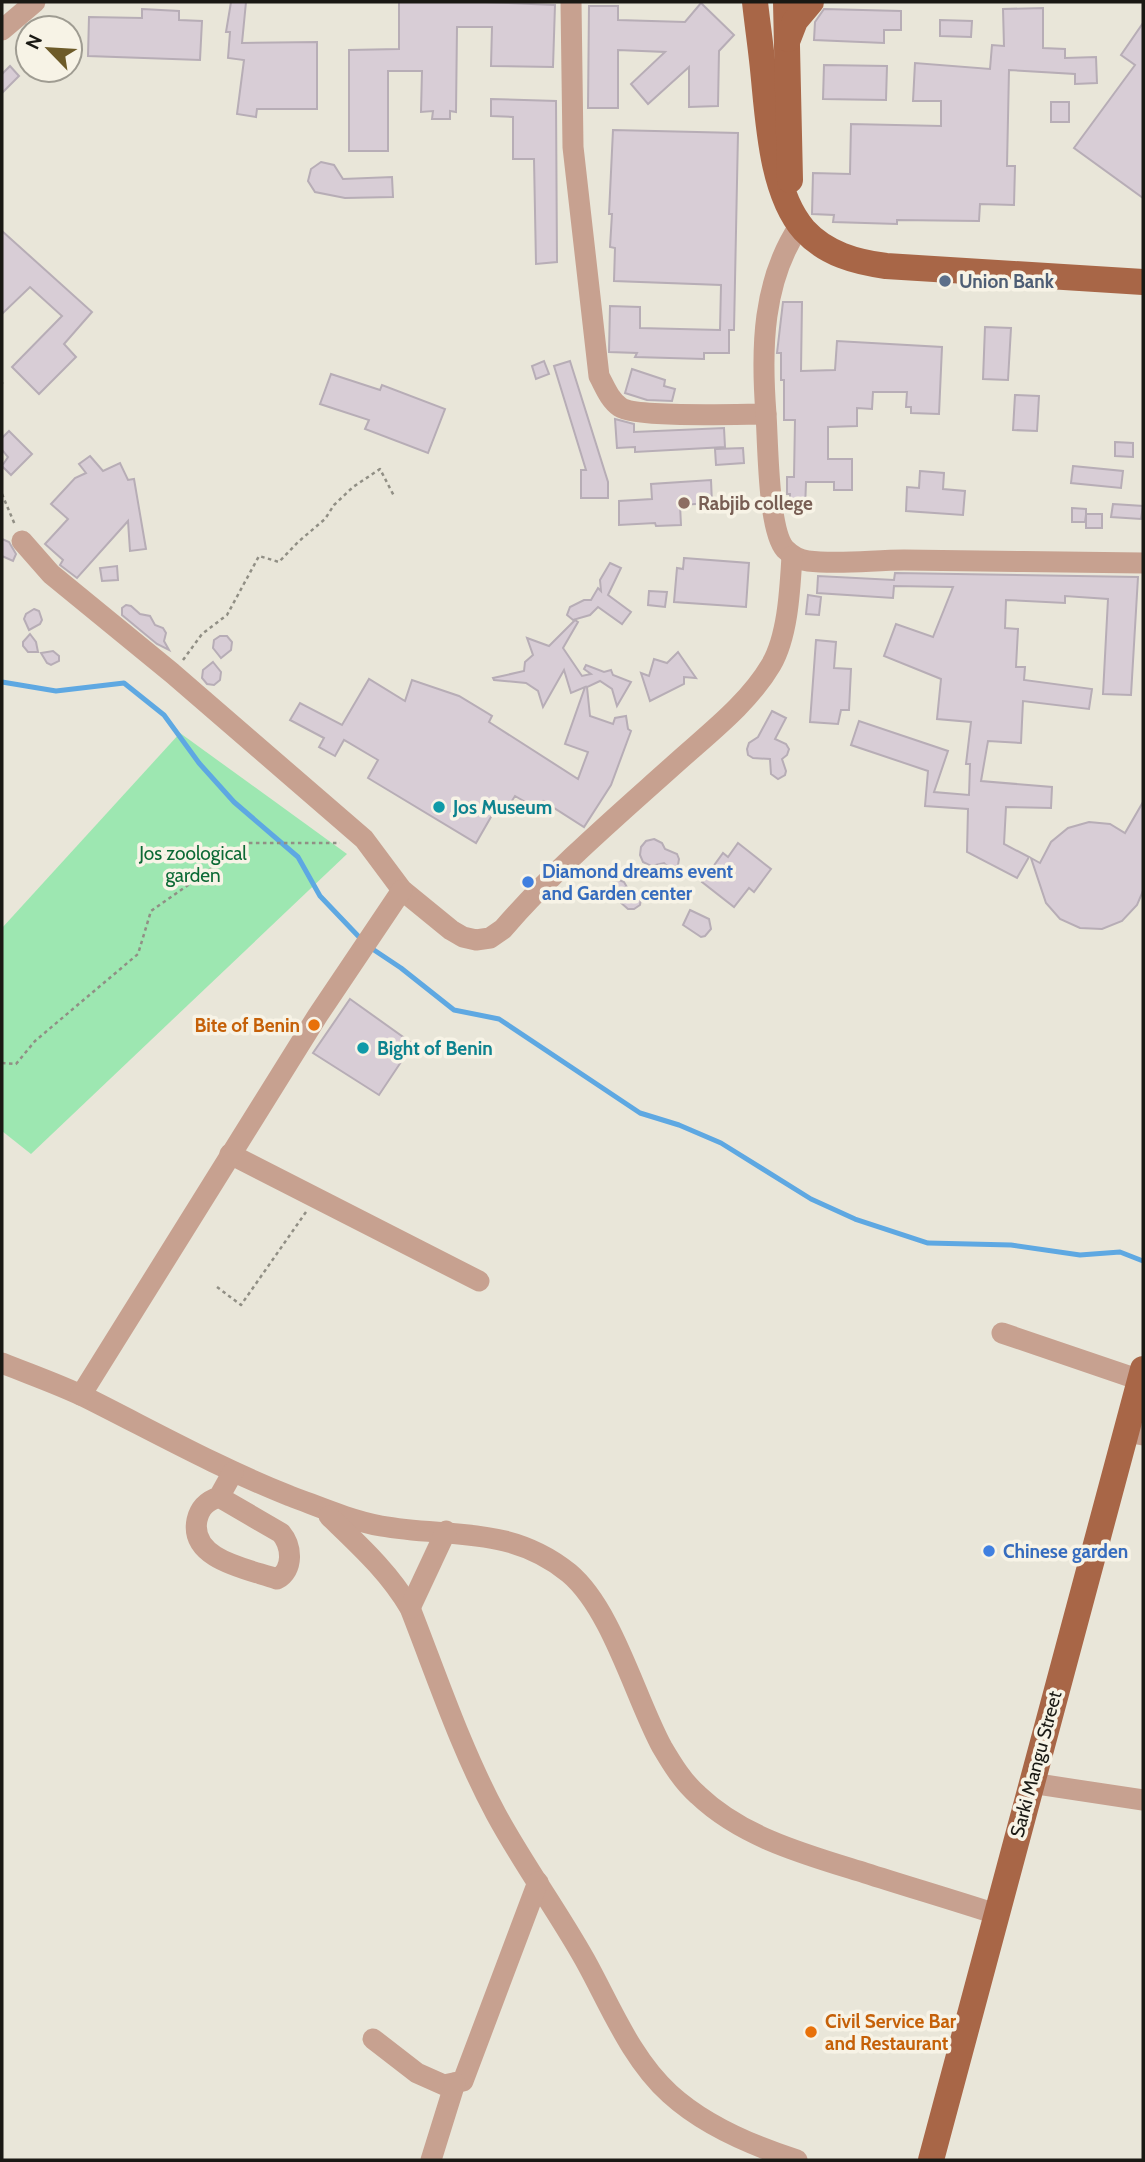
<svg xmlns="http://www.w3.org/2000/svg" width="1145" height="2162" font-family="Cabin,sans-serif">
<rect width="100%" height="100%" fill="#e9e6d9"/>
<!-- green -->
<path fill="#9de7b1" d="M180 733 347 854 31 1154 2 1131V928Z"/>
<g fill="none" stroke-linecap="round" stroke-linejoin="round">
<!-- stream -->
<g stroke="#5ea8e2" stroke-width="5">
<path d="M2 682 56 691 124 683 164 715 199 763 234 802 298 857 320 896 361 939"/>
<path d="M368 946 401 968 454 1010 499 1019 640 1113 679 1125 721 1143 811 1199 855 1219 928 1243 1011 1245 1080 1255 1120 1252 1143 1261"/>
</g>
</g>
<!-- building -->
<g fill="#d8cdd6" stroke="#b7adb6" stroke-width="2">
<path d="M231 2H246L242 43 317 42V109H257L256 117 237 114 244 60 228 58 230 32H226Z"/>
<path d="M399 2H486L555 5 553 67 491 66 492 27H457L456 112 450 111V119H432L433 111 421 112 422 71H388V151H349V50L399 49Z"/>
<path d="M701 3 734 35 719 51 718 106 689 107V67L648 104 631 84 665 52 618 50V108H588L589 6H618V20L685 22Z"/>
<path d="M1043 8V48L1065 49V58L1096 57 1097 83 1075 84V74L1009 70 1007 166H1015L1014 205 980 204 979 221 897 220V224L833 222 834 215 812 214 813 173 850 174 851 124 941 126V101H913L915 63 990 69 992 45 1004 46 1003 9Z"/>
<path d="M142 9 179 11V20L202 21 200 60 88 56 89 17 142 18Z"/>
<path d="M824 9 901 11V30H884V43L814 40 815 22Z"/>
<path d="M940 20 972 21 971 37 940 36Z"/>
<path d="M1143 23V198L1074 148 1135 65 1121 55Z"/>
<path d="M824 65 887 66 886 100 823 99Z"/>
<path d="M10 66 19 76 2 93V74Z"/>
<path d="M491 99 556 101 557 262 536 264 534 159H513V117L491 116Z"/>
<rect x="1051" y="102" width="18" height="20"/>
<path d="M613 130 738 133 734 330H729V353H704V359L635 357 637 353 609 352 610 306 640 307V328L720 330 721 285 614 281 615 248 610 247 612 214H609Z"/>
<path d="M321 162 334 165 343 179 392 177 393 197 345 198 315 192 308 181 311 169Z"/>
<path d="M2 231 92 312 64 344 76 357 39 394 12 367 62 316 30 287 2 314Z"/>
<path d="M783 302H802L801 371 835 370 837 341 942 347 939 414 911 413V407H906L907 392H873L872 409 857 408V426L828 427V459H852V490H834V482H806L805 510H790V494H787V477H794L795 420H784V380H781V353H777Z"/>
<path d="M985 327 1011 328 1008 380 983 379Z"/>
<path d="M544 361 549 374 536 379 532 366Z"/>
<path d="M570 361 608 482V498H581V470H586L554 366Z"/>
<path d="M632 369 665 380 664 386 675 389 672 401 647 400 625 393Z"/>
<path d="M331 374 380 390 382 385 445 409 428 453 365 429 369 420 320 404Z"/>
<path d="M1015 395 1039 396 1037 431 1013 430Z"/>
<path d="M615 419 634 424V432L724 428 725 447 635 452V447L617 448Z"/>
<path d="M9 431 32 454 11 475 2 466 8 457 2 450V438Z"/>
<path d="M1115 442 1133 443V457L1115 456Z"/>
<path d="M743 448 744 463 716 465 715 449Z"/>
<path d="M90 456 103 471 120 463 128 480 134 479 146 549 130 551 128 521 77 578 60 565 63 560 45 544 68 519 51 504 75 478 86 473 79 464Z"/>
<path d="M1073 466 1123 471 1121 488 1071 483Z"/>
<path d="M920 471 944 473 943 489 965 491 963 515 906 511 907 487 919 488Z"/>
<path d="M711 480 712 503 680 505 681 525 656 526 655 523 619 525V501L652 499 651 484Z"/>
<path d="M1113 504 1143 506 1141 519 1111 517Z"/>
<path d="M1072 508 1086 509V514H1102V528H1086V515L1085 522H1072Z"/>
<path d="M2 539 9 542 16 554 13 561 2 556Z"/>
<path d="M684 558 749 563 746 607 674 602 677 568 683 569Z"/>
<path d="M610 563 621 568 608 595 631 612 622 624 598 607 590 615 573 620 567 615 570 607 584 600H591L598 588 601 591 600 580Z"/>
<path d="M117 566 118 580 102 581 100 568Z"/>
<path d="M895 573 1138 577 1131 695 1103 694 1108 599 1065 596V603L1006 600 1005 628 1018 629 1016 667H1025L1024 680 1092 689 1089 709 1023 701 1021 743 988 741 981 781 1052 787 1051 808 1006 807 1004 844 1029 857 1017 878 967 852 968 809 925 806 928 771 851 745 859 721 948 751 934 792 969 795 970 764H966L971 722 937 719 941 679 884 656 896 624 933 637 953 587 894 586 893 598 817 593 818 576 894 580Z"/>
<path d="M649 591 667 592 665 607 648 605Z"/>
<path d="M808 595 821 597 819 615 806 614Z"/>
<path d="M126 605 131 606 140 614 150 616 155 625 163 628 166 633 164 641 169 650 157 644 122 615V608Z"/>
<path d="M34 609 39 611 42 620 40 624 29 630 24 619 26 614Z"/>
<path d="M575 620 578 622 563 648 582 676 591 674 584 669 586 665 604 672 611 670 613 675 631 682 617 706 612 689 600 681 587 687 590 716 613 724 615 718 626 716 628 729 631 731 611 785 584 827 543 801 535 805 529 804 515 796 503 815 495 810 476 843 368 778 378 760 344 740 335 756 319 747 324 738 290 720 300 703 342 725 369 679 405 701 412 680 459 696 492 716 489 722 578 779 588 752 565 744 585 687 571 693 564 670 543 707 538 691 526 683 494 680 493 678 524 671 525 662 533 655 527 638 549 646Z"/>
<path d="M30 634 36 642 38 652H28L23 646V642Z"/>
<path d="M220 636H227L232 642 231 650 221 658 213 648 214 640Z"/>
<path d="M816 640 836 642 834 668 851 669 849 710H841L838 724 810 722Z"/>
<path d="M53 651 59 656V661L51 665 47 663 41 653Z"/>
<path d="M678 652 696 678 684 677V684L650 701 641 673 649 676 654 659 667 663Z"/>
<path d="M213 662 221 672 220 680 214 685 207 684 202 678 203 670Z"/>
<path d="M772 711 786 718 775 739 786 744 789 749 787 755 782 759 786 771 785 775 778 779 771 774 770 759 753 758 748 755 747 749 749 743 758 737Z"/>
<path d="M1143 802V891L1137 905 1122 921 1102 929 1080 928 1060 919 1046 903 1031 858 1040 863 1051 842 1068 828 1089 822 1110 824 1125 833Z"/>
<path d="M654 839 662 843 665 849 677 854 679 859 678 865 674 868 668 867 664 863 651 866 643 862 640 855 641 847 646 841Z"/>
<path d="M738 843 771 869 754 892 749 888 734 907 702 882 723 853 728 857Z"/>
<path d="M619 880 624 882 628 889 638 893 641 899 640 905 634 909H628L611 894 610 888 613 882Z"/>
<path d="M690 910 709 919 711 929 705 936 701 937 683 925Z"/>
<path d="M350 999 413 1044 379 1095 313 1053Z"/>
</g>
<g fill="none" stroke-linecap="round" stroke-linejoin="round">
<!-- path -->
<g stroke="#918f85" stroke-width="2.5" stroke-dasharray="3.5 3.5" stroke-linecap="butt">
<path d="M2 382V384"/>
<path d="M2 494 15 525"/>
<path d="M183 660 202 634 227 615 259 556 279 562 298 542 325 519 334 505 353 487 380 469 394 496"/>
<path d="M2 1063 16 1064 35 1041 138 954 151 911 248 843H340"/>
<path d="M217 1287 241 1305 306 1212"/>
</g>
<!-- minor -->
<g stroke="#c7a190" stroke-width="21">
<path d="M571 2 573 147 599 376C605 387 609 399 620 407 635 418 741 414 766 414"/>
<path d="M2 30 35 2"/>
<path d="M800 225C762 281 761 349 766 414 768 443 768 530 785 549 792 556 799 560 808 561 839 565 873 560 904 560 984 561 1063 562 1143 563"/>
<path d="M22 541 51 574 172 673 364 839 402 890 451 930 463 937 476 940 490 938 503 929C555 869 616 817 675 764 708 734 748 704 771 665 788 636 790 589 792 556"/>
<path d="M230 1154 479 1281"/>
<path d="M1002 1333 1140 1380"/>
<path d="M2 1363C29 1374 58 1384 85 1397 153 1431 219 1468 290 1496 320 1507 349 1520 381 1526 449 1538 510 1525 569 1573 612 1609 635 1697 662 1747 672 1764 683 1782 698 1795 743 1838 807 1855 865 1873 909 1887 953 1900 996 1914"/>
<path d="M81 1395 318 1015 402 890"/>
<path d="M1126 1432 1143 1435"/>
<path d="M219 1497 281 1533C292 1546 294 1570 277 1579 249 1569 189 1560 197 1520 200 1507 207 1501 219 1497L233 1472"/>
<path d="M329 1516C359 1545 389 1572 410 1608 437 1677 461 1749 496 1814 523 1864 557 1910 585 1960 610 2005 631 2059 670 2094 704 2125 753 2146 797 2160"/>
<path d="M410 1608 446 1531"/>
<path d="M1031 1783 1143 1800"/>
<path d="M373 2039 417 2073 444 2085 463 2081 538 1882"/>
<path d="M431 2160 455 2083"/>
</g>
<!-- major -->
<g stroke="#a86647" stroke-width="26">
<path d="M755 2C757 21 760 41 762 60 768 111 769 190 804 230 826 254 856 262 886 266L1143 282"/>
<path d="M786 2 790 180"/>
<path d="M788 39 795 21 811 2"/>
<path d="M931 2160 1143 1369"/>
</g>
</g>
<!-- markers -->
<circle fill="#5c6f8a" stroke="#f7f3e6" stroke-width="2.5" cx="945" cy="281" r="7"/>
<circle fill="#8d6e63" stroke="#f7f3e6" stroke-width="2.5" cx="684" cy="503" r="7"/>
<g fill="#0f9aa8" stroke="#f7f3e6" stroke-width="2.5">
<circle cx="439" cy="807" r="7"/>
<circle cx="363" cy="1048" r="7"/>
</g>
<g fill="#3f7fe0" stroke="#f7f3e6" stroke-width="2.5">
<circle cx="528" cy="882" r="7"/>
<circle cx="989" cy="1551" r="7"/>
</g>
<g fill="#e8710a" stroke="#f7f3e6" stroke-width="2.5">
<circle cx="314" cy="1025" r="7"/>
<circle cx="811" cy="2032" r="7"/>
</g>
<g text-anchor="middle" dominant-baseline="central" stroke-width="7" stroke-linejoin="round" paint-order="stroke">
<!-- service labels -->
<g font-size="19" font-weight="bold" fill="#4e5e75" stroke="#f7f3e6" text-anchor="start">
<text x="959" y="281">Union Bank</text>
</g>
<!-- education labels -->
<g font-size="19" font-weight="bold" fill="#785e54" stroke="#f7f3e6" text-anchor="start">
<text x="698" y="503">Rabjib college</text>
</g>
<!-- culture labels -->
<g font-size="19" font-weight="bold" fill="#0d838f" stroke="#f7f3e6" text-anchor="start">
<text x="453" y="807">Jos Museum</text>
<text x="377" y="1048">Bight of Benin</text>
</g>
<!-- park labels -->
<g font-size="19" fill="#0c6935" stroke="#f7f3e6">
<text x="193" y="853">Jos zoological<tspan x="193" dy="22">garden</tspan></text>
</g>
<!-- shop labels -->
<g font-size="19" font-weight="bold" fill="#366cbe" stroke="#f7f3e6" text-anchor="start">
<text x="542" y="871">Diamond dreams event<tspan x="542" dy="22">and Garden center</tspan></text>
<text x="1003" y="1551">Chinese garden</text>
</g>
<!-- food labels -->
<g font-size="19" font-weight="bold" fill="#c56008" stroke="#f7f3e6" text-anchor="end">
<text x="300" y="1025">Bite of Benin</text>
<text x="825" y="2021" text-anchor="start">Civil Service Bar<tspan x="825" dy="22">and Restaurant</tspan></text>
</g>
<!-- street labels -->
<g font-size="19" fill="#1a1914" stroke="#f7f3e6">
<text transform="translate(1036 1764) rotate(-75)">Sarki Mangu Street</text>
</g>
</g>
<!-- border -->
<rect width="1145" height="2162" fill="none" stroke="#1a1914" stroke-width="7"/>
<!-- north arrow -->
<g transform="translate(49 49) rotate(295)"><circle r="33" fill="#f7f3e6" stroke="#9f9c92" stroke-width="2"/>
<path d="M0-5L12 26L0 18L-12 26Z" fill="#6d5b29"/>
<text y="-10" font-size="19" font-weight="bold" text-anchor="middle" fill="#1a1914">N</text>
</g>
</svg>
